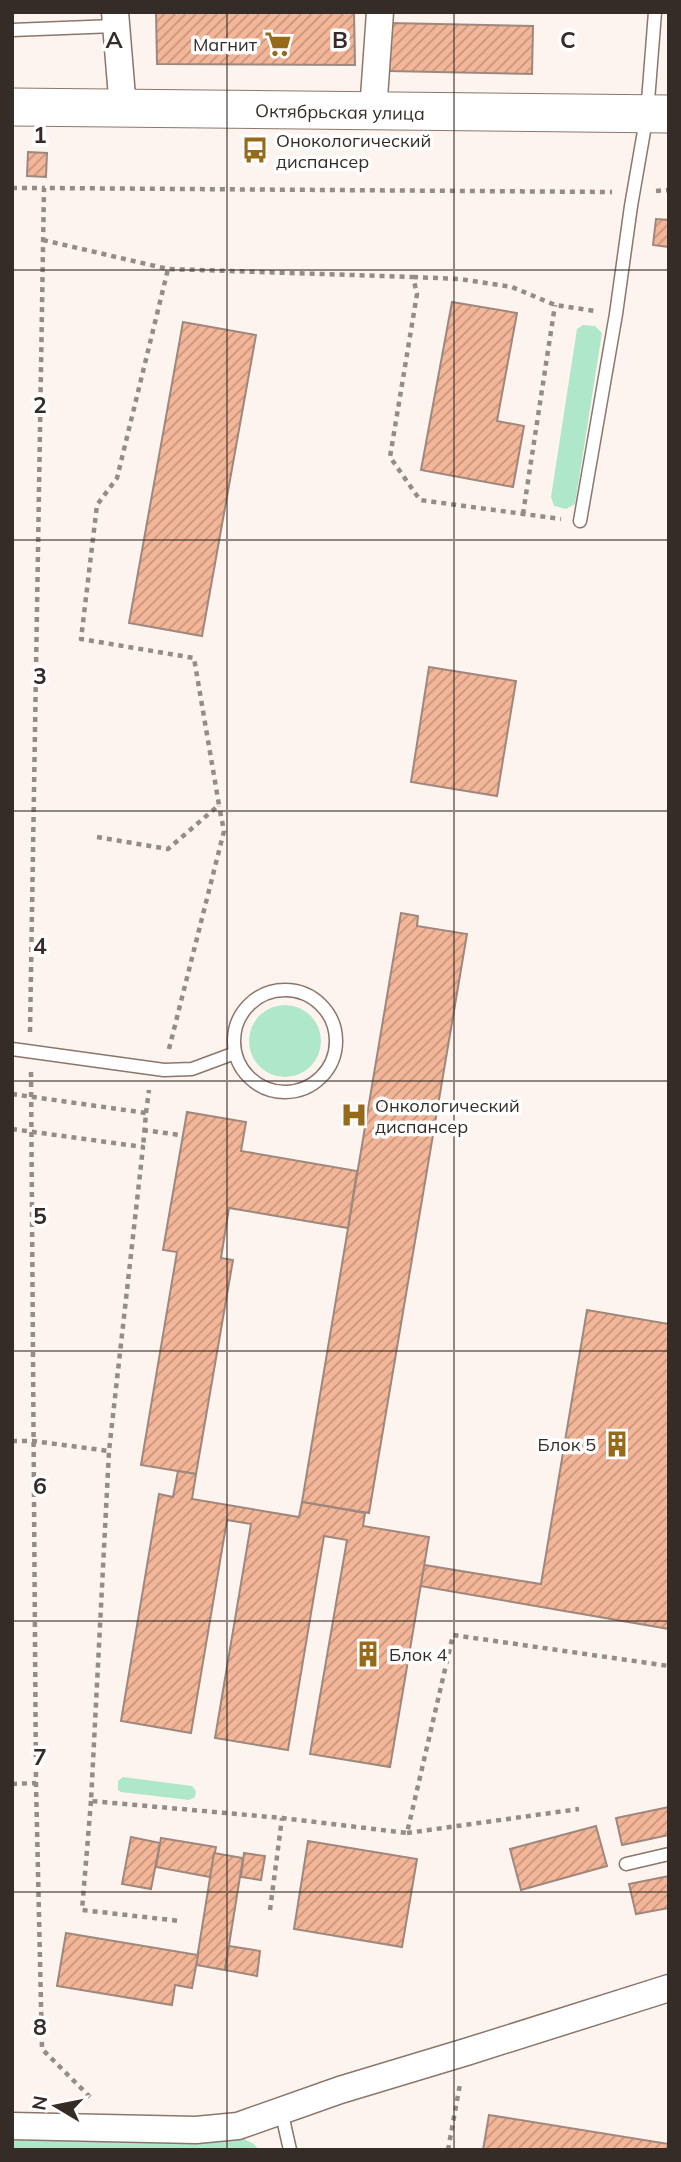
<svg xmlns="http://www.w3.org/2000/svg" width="681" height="2162" font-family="Mulish,sans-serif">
<defs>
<pattern id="building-hatch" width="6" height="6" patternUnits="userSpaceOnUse" patternTransform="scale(1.75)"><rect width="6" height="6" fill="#f4b698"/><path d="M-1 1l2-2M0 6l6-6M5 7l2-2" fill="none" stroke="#c6947c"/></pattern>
</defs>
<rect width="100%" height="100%" fill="#fef4ef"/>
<!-- green -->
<g fill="#afe7ca">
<path d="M583 325 595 326 602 333 575 504 566 509 554 506 551 497 577 329Z"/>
<circle cx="285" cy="1041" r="36"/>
<path d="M123 1777 192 1786 196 1791 195 1797 189 1800 121 1792 118 1790V1781Z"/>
<path d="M12 2131 240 2137 254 2144 259 2150H12Z"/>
</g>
<!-- building -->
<g fill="url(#building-hatch)" stroke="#9e887e" stroke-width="2">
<path d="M156 12H354L355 65 157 64Z"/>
<path d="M390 23 533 26 532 74 389 71Z"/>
<path d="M28 152 47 153 46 177 27 176Z"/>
<path d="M656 219 669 220V247L653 245Z"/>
<path d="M452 302 517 313 497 421 524 426 513 487 421 470Z"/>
<path d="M183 322 256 335 202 636 129 623Z"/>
<path d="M429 667 516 681 497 796 411 782Z"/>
<path d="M401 913 418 916 417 926 467 934 369 1513 302 1502Z"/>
<path d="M187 1112 246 1122 241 1151 357 1171 348 1228 229 1208 221 1258 233 1260 196 1474 141 1465 177 1252 163 1250Z"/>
<path d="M587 1310 669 1324V1629L420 1586 424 1565 541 1584Z"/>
<path d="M178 1471 196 1474 192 1499 299 1517 302 1502 365 1513 363 1526 429 1537 390 1767 310 1754 347 1540 324 1536 288 1750 215 1738 251 1524 227 1520 191 1733 121 1721 159 1494 173 1497Z"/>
<path d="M669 1807V1835L622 1845 616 1818Z"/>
<path d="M596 1826 607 1866 521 1890 510 1849Z"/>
<path d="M131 1837 160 1843 151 1889 122 1884Z"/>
<path d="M161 1838 216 1847 210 1877 156 1867Z"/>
<path d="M308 1841 417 1859 402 1947 294 1929Z"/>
<path d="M214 1853 243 1858 225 1970 196 1965Z"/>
<path d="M244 1853 265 1856 261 1880 241 1877Z"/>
<path d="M669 1876V1908L636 1914 629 1884Z"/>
<path d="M66 1933 198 1955 192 1988 175 1985 172 2005 57 1986Z"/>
<path d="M229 1946 260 1951 257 1976 225 1970Z"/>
<path d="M489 2115 669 2144V2150H483Z"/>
</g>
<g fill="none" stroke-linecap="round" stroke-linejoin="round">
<!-- lane casing -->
<g stroke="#8b766c" stroke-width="15">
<g id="lane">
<path d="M12 30 115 26"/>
<path d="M580 521 616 314 631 206 647 114 655 12"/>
<circle cx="285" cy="1041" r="51"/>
<path d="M12 1049 164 1070 192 1069 235 1053"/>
<path d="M626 1864 669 1854"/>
<path d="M281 2110 290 2150"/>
</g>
</g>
<!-- street casing -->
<g stroke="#8b766c" stroke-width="29">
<g id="street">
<path d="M115 12 123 109"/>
<path d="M373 112 380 12"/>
<path d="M12 2126 196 2130 238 2126 340 2090 466 2052 669 1988"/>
</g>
</g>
<!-- secondary casing -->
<g stroke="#8b766c" stroke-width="39">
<path id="secondary" d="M12 107 669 114"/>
</g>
<!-- path -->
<g stroke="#958b87" stroke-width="4.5" stroke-dasharray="5 5" stroke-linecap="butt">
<path d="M12 188H44"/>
<path d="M656 191 669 190"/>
<path d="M43 240 168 269 413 277 417 294 390 457 420 500 561 519"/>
<path d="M413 277 460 279 512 287 555 305 595 311"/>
<path d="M523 514 555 305"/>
<path d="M97 837 168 849 219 805 194 658 81 639 97 505 117 478 168 269"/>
<path d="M30 1032 44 188 612 192"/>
<path d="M169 1049 224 831 219 806"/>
<path d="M31 1072 36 1783 42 2049 92 2099"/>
<path d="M12 1094 146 1113 143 1147"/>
<path d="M146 1113 149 1090"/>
<path d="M12 1129 143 1147 109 1451 91 1801 282 1818 407 1833 453 1635 669 1666"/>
<path d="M143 1130 180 1135"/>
<path d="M12 1441H33L109 1451"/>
<path d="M12 1784 36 1783"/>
<path d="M91 1801 82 1910 180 1921"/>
<path d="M407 1833 579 1809"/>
<path d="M270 1910 282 1818"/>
<path d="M448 2150 460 2084"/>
</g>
<!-- lane -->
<use href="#lane" stroke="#fff" stroke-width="12"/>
<!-- street -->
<use href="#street" stroke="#fff" stroke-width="26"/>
<!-- secondary -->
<use href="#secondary" stroke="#fff" stroke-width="37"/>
</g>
<!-- grid -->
<path fill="none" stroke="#352c28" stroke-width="2" stroke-opacity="0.55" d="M227 12V2150M454 12V2150M12 270H669M12 540H669M12 811H669M12 1081H669M12 1351H669M12 1621H669M12 1892H669"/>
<!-- icons -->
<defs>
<g id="supermarket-bare" transform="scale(2.1)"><path d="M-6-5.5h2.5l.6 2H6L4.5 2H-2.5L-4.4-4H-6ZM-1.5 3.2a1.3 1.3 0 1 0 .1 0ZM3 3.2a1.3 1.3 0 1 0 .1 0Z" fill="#966a18" stroke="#fff" stroke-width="2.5" paint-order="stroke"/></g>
<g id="bus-bare" transform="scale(2.1)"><path d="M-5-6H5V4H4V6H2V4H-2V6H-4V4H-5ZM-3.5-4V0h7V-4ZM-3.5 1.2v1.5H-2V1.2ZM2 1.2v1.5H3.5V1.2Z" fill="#966a18" stroke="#fff" stroke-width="2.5" paint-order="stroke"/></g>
<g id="hospital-bare" transform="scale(2.1)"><path d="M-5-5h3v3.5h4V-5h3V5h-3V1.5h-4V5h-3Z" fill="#966a18" stroke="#fff" stroke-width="2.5" paint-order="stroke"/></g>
<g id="building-bare" transform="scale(2.1)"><path d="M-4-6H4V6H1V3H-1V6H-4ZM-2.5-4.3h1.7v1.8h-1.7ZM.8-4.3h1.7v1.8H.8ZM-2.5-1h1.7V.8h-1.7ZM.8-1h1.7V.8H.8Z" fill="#966a18" stroke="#fff" stroke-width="2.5" paint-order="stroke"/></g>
</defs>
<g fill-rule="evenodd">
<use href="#supermarket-bare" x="278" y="44"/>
<use href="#bus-bare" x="255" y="150"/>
<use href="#hospital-bare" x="354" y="1115"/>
<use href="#building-bare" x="617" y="1444"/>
<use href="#building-bare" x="368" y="1654"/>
</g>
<g text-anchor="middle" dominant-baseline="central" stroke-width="7" stroke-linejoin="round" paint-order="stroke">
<!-- poi labels -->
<g font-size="18" fill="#352c28" stroke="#fff" text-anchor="start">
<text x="257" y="44" text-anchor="end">Магнит</text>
<text x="276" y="140">Онокологический<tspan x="276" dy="21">диспансер</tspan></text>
<text x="375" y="1105">Онкологический<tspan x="375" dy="21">диспансер</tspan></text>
<text x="596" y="1444" text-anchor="end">Блок 5</text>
<text x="389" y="1654">Блок 4</text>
</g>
<!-- street labels -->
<g font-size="18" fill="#352c28" stroke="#fff">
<text transform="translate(340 112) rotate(1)">Октябрьская улица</text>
</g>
</g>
<g font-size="23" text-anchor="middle" font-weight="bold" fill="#352c28" stroke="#fff" stroke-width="7" stroke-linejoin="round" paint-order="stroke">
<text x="114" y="48">A</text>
<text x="340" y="48">B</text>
<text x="568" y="48">C</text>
<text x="40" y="143">1</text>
<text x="40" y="413">2</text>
<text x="40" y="684">3</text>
<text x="40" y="954">4</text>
<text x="40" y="1224">5</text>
<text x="40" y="1494">6</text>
<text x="40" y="1765">7</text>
<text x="40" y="2035">8</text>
</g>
<!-- border -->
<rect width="681" height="2162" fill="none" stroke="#352c28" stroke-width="28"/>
<!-- north arrow -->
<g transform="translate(56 2106) rotate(280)" stroke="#ffffff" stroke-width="5" paint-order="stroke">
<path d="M0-5L12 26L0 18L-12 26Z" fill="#352c28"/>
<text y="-10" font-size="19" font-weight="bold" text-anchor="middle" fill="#352c28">N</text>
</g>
</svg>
